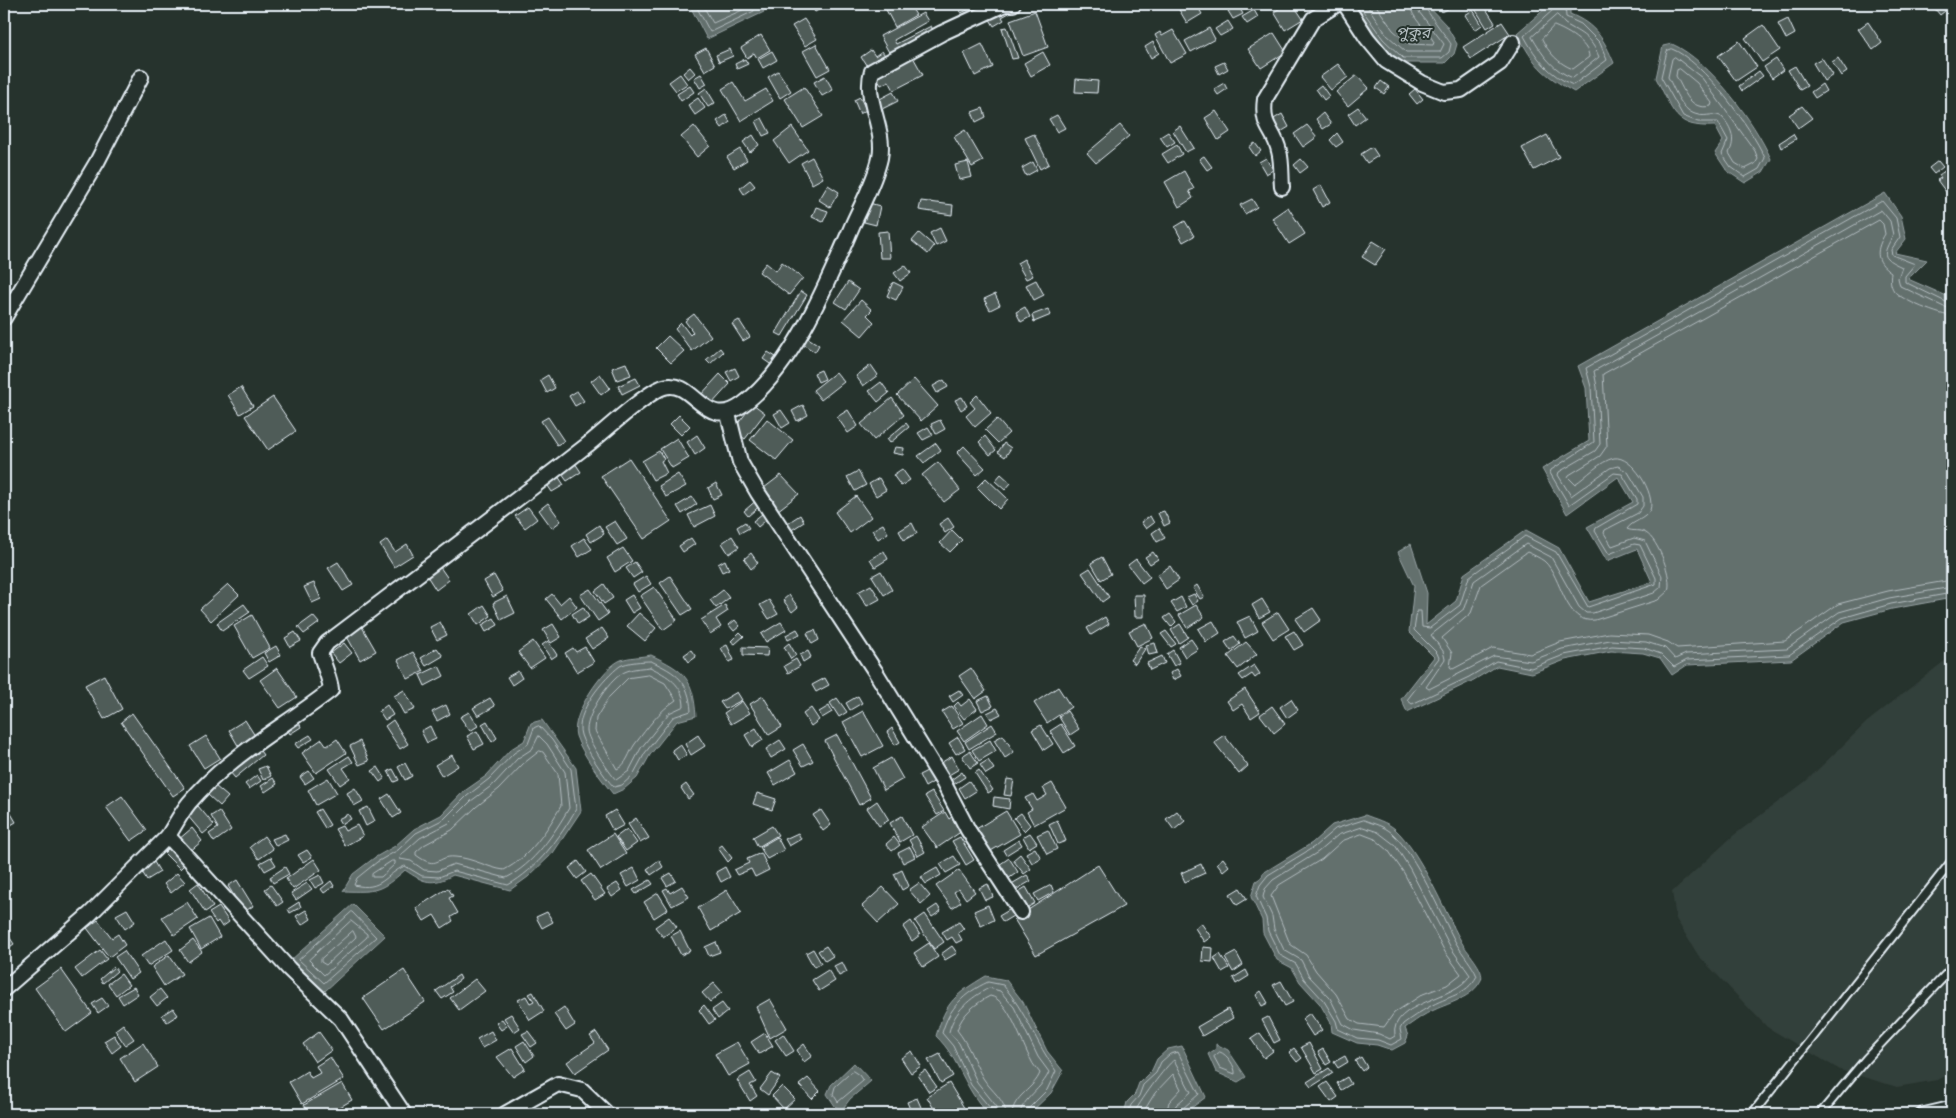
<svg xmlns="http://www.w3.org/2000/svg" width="1956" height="1118" font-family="'Architects Daughter','Noto Sans Bengali',sans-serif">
<rect width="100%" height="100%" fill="#26332d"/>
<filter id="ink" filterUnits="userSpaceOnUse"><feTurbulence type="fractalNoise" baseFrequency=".02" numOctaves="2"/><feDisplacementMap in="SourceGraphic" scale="10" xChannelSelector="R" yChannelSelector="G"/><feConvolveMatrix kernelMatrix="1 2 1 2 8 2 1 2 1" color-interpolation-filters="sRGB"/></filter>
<g filter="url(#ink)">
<!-- built -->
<path fill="#333f3a" d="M1952 655V1072L1937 1080 1897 1087 1840 1070 1767 1027 1698 955 1676 919 1672 892 1734 835 1806 781 1867 722Z"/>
<!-- water -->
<g fill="#636f6d" stroke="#98a3a5">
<path d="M689 4H758L764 12 707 39Z"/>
<path d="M1352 4H1426L1446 25 1457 44 1454 54 1445 63H1402L1379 42Z"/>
<path d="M1555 4H1570V14C1595 24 1604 39 1614 63L1574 92C1542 74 1534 65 1517 33L1546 8Z"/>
<path d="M1672 44C1709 60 1755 122 1771 159L1763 172 1745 183 1727 171 1715 153 1723 141 1715 126C1673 128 1674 111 1656 78L1663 46Z"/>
<path d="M1885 193 1901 216 1906 239 1895 253 1927 260 1908 279 1949 297 1952 282V598L1892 609 1844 622 1791 660 1687 665 1672 675 1660 658 1643 653 1611 651 1565 660 1532 673 1497 666 1472 681 1407 712 1401 699 1434 657 1409 632 1414 586 1398 552 1411 544 1427 593 1426 625 1456 601 1464 574 1526 530 1559 548 1589 602 1652 582 1637 549 1607 561 1587 527 1633 502 1618 477 1567 514 1542 469 1589 441 1586 388 1578 366Z"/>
<path d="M651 655C685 671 693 678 696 716L677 721 650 755 637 778 624 789 613 794C601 779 582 754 576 736 570 716 603 667 621 660 629 657 641 657 651 655Z"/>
<path d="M542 720 576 768 581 811 553 853 528 877 510 890 453 875C432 886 424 883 405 870 380 892 376 892 343 891L353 874 374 858 395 846 414 829 441 815 463 792 486 776 511 749 524 741 531 723Z"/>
<path d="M1365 815C1375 819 1387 822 1395 829 1421 853 1444 910 1461 941 1465 950 1486 970 1481 980 1472 998 1451 1002 1434 1010 1424 1014 1414 1022 1405 1028L1408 1036 1405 1043 1392 1050 1377 1045 1357 1043 1332 1032 1331 1023 1320 1004 1300 982 1292 968 1277 960 1263 933 1262 920 1251 897 1256 881 1262 877 1263 873 1312 843 1332 825Z"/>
<path d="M353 904 385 936 325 991 290 961Z"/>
<path d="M986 976 1006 980 1023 1002 1047 1051 1063 1071 1051 1093 1029 1114H989C963 1089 961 1060 936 1036 946 1001 956 994 986 976Z"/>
<path d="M1216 1044 1228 1050 1246 1077 1238 1082 1216 1072 1208 1054 1216 1049Z"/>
<path d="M1182 1046 1206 1097 1183 1114H1124L1127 1102 1135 1094 1139 1083 1152 1070 1157 1059 1168 1049Z"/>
<path d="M854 1063 871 1081 850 1099 841 1111 835 1106 827 1094 831 1085Z"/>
</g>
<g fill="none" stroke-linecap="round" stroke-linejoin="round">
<!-- shore -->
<g stroke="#b3bdc0" stroke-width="1">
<path d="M695 4 710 32 754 11V4"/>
<path d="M702 4 713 23 747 8 748 4"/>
<path d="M1358 4 1383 39 1403 58H1442L1449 52 1451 44C1446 36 1424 9 1424 4"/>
<path d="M1366 4 1387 35 1406 52H1440L1444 44 1419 12 1417 4"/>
<path d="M1375 4 1393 30 1409 44 1433 45 1434 42C1427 29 1411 19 1410 4"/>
<path d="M1555 4 1554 9 1524 36C1536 58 1550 76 1573 85L1607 60 1600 43 1581 24 1566 17 1565 4"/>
<path d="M1557 15C1560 17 1562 21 1565 24 1582 34 1591 37 1599 57L1573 78C1554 71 1542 55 1532 37Z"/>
<path d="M1554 26C1565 30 1589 43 1589 57L1573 69C1559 64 1548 52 1542 39Z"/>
<path d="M1672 49C1703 61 1751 127 1765 158L1759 169 1745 177 1731 167 1722 154 1728 140 1718 122H1698L1683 116 1661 77 1667 51Z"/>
<path d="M1675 57 1702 78 1755 151 1758 159 1755 164 1745 169 1735 163 1729 153C1736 140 1732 128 1722 117 1714 112 1707 117 1699 115 1682 113 1675 90 1668 77L1672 59Z"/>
<path d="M1680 69 1697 83 1712 103 1711 106C1690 111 1685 92 1676 76L1677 70Z"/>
<path d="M1952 301 1946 302 1905 282V276L1915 264 1892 255 1891 250 1900 237 1896 218 1882 201 1586 368 1591 387 1594 442 1551 470 1550 473 1569 505 1614 473 1622 474 1637 499V504L1596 528 1595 531 1609 554 1634 544 1640 545 1656 578V584L1588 607 1556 552 1525 536 1469 577 1460 605 1430 628 1422 627 1421 611H1417L1414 630 1437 653 1439 658 1407 700 1412 704 1469 677 1496 661 1531 668 1564 655 1612 646 1644 648 1661 654 1674 667 1687 660 1789 655 1842 618 1891 604 1952 593"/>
<path d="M1952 308 1944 307 1900 286 1898 278 1902 267C1880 257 1883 255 1893 235L1890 221 1881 210 1594 371 1597 387 1600 444 1595 451 1559 472 1558 475 1571 496 1610 468 1618 466 1628 472 1643 497V506L1638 513 1605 530 1604 533 1612 546 1634 538 1645 541 1662 576 1661 587 1654 593 1593 613H1586L1579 607 1551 557 1526 544 1474 581 1465 608 1431 635 1443 651 1445 659 1426 687 1429 689 1494 656 1531 661 1562 649 1610 640 1646 642 1665 648 1675 659 1686 654 1787 649 1839 612 1889 598 1952 587"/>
<path d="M1952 316C1941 316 1901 300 1894 291 1890 285 1890 279 1891 272 1874 261 1876 249 1885 234L1883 224 1879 220 1603 374 1607 446 1600 456 1569 475 1568 477 1575 484C1586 477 1600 461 1614 458 1632 455 1656 494 1650 510 1645 520 1632 521 1627 529 1633 532 1640 529 1646 533 1658 540 1673 578 1668 591L1658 600 1595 620C1564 625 1562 576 1544 561 1540 558 1532 554 1527 552L1481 585 1471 613 1442 638 1452 653 1450 667 1453 669 1493 648 1530 654 1560 642 1609 633 1648 635 1668 642 1677 648 1785 641 1838 604 1888 591 1952 580"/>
<path d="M651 661C677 673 689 681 691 711L673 717 645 753 633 775 622 785 614 787C604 777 585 748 581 735 574 713 604 678 620 666 627 662 643 661 651 661Z"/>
<path d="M650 667C668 676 683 684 684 706L669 713 641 748 629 771 616 780C609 772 587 740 587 730 587 713 611 676 627 671 634 668 643 668 650 667Z"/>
<path d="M649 675 665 683 676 700C659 711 648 727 635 744 629 752 627 765 617 769L595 731 596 718 609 697 628 678Z"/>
<path d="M539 726 552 740 571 769 576 809C560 838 537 869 508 885L454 871 439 877 422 876 405 866C385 874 382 892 354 885L357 878 377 862 398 850 416 833 444 819 467 796 489 779 514 753 528 744 534 728Z"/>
<path d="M539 736 547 744 565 772 569 808C554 834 534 864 506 878L454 864 437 871 424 870 411 861 400 859 401 855 420 838 449 823 471 801 494 784 518 758 532 749Z"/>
<path d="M540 751 543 752 558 774 561 806C547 830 530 857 504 870 488 868 473 858 455 857 436 855 439 872 416 855V852L424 845 452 830 476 807 499 789 523 764Z"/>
<path d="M1364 820C1374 824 1384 826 1392 833 1417 856 1440 913 1456 943 1463 955 1472 964 1477 976 1466 996 1447 996 1429 1007 1420 1012 1411 1018 1403 1024L1400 1029 1402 1039 1391 1045 1378 1040 1357 1038 1338 1029 1336 1021 1324 1001 1304 979 1296 964 1280 955 1268 931 1266 918 1256 896 1260 885 1268 875 1314 847 1335 829Z"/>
<path d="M1363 827 1378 832 1395 845 1410 869 1451 948 1470 975C1457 1000 1389 1002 1395 1036L1390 1039 1379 1034 1354 1030 1343 1024 1330 998 1309 976 1301 960 1284 950 1274 929 1272 916 1263 897 1265 889 1273 880 1318 852 1338 835Z"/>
<path d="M1362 834 1375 839 1388 850 1404 873 1445 952 1461 974 1447 985 1423 994 1394 1013 1384 1027 1359 1024 1350 1019 1336 994 1316 971 1306 955 1290 944 1271 896 1279 885 1322 859 1342 841Z"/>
<path d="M392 861H395V864L381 877H372V874Z"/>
<path d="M352 912 376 937 324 983 299 960Z"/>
<path d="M351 921 367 934V937L324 975 309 960Z"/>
<path d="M353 931 356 937 326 965 321 962V959Z"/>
<path d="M1220 1052C1227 1054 1236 1067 1235 1074L1220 1068 1214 1057Z"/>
<path d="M853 1071 859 1075 863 1081 838 1102 833 1094 835 1087Z"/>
<path d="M992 1114 991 1109 971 1085 953 1046 942 1033C949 1008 964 993 988 982L1003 985C1026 1012 1036 1043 1056 1071L1047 1090 1028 1109 1026 1114"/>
<path d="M998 1114 997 1107 977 1082 959 1043 949 1032C954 1011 970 998 989 988L1000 991 1014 1007 1038 1057 1049 1072C1043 1088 1021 1100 1020 1114"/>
<path d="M1006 1114C1005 1099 991 1091 983 1078 974 1062 969 1045 957 1030 962 1014 976 1003 990 996 1009 999 1022 1045 1031 1060 1033 1065 1037 1069 1040 1073 1034 1089 1013 1096 1012 1114"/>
<path d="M1128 1114 1131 1105 1139 1096 1143 1085 1156 1073 1161 1062 1170 1054 1178 1052 1199 1094 1182 1109 1180 1114"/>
<path d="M1134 1114C1137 1105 1167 1064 1174 1060L1191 1092 1176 1105 1174 1114"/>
<path d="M1142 1114 1155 1093 1173 1074 1181 1089 1169 1102 1166 1114"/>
</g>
</g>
<!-- building -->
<g fill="#505c59" stroke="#e8f1f8">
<path d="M809 4H822L824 7 815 12Z"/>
<path d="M883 4H909L916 15 895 27Z"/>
<path d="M957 4H981L961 13Z"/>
<path d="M1185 4H1196L1202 14 1187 23 1178 8Z"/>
<path d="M1286 4H1293L1303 19 1285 30 1274 12Z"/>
<path d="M1445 4H1454L1455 5 1442 12 1439 7Z"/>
<path d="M1472 4H1483L1495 23 1487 28Z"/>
<path d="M1931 4H1947L1950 7 1940 15Z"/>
<path d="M1238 5 1243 14 1233 19 1228 11Z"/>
<path d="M1009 8 1011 12 1002 17 1004 20 994 26 988 16Z"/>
<path d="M1254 10 1258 17 1247 24 1242 17Z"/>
<path d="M1473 10 1482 25 1475 30 1465 15Z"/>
<path d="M1035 11 1048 47 1023 56 1010 20Z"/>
<path d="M923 13 928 21 894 40 896 44 931 26 934 32 891 56 880 36Z"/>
<path d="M804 19 817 39 805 46 792 26Z"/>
<path d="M1788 19 1795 34 1786 39 1778 24Z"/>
<path d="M1228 21 1233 29 1220 36 1215 29Z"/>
<path d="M1502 22 1510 34 1471 59 1463 47Z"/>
<path d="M1868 22 1882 43 1873 50 1858 29Z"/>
<path d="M1763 25 1780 50 1762 62 1745 38Z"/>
<path d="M1007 27 1018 58 1012 59 1002 28Z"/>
<path d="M1209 28 1215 39 1191 52 1185 41Z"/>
<path d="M1173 30 1187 54 1170 63 1155 35 1160 32 1162 36Z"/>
<path d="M1274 33 1286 52 1261 68 1248 49Z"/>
<path d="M761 35 770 50 757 58 754 53 747 58 741 48Z"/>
<path d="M1739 41 1757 67 1736 81 1718 56Z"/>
<path d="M1153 42 1159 53 1151 58 1145 47Z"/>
<path d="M816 44 830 69 817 76 803 51Z"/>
<path d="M982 44 993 67 975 76 964 53Z"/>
<path d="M706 48 715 65 705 71 695 54Z"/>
<path d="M730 49 733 56 719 62 716 55Z"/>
<path d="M871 50 875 56 882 51 887 58 868 68 861 57Z"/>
<path d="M772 51 777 60 763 68 758 59Z"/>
<path d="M1043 52 1050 65 1031 76 1024 63Z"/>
<path d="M913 57 923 75 894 90 889 81 881 85 876 77Z"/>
<path d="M1822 58 1833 75 1824 81 1813 63Z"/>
<path d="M1838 58 1847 72 1841 76 1832 62Z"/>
<path d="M745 59 748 64 737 69 735 64Z"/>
<path d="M1776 59 1783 70 1772 78 1764 67Z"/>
<path d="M1224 62 1228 69 1219 74 1215 66Z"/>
<path d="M1338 64 1348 77 1331 90 1320 77Z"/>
<path d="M1795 66 1807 86 1800 90 1788 70Z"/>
<path d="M690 67 695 73 688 79 683 73Z"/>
<path d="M778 71 791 91 780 98 768 77Z"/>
<path d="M1759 71 1763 76 1742 91 1739 86Z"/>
<path d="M680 74 687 84 676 91 669 82Z"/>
<path d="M701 74 707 84 700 88 694 78Z"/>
<path d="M1357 75 1369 88 1348 106 1336 92Z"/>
<path d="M825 76 833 90 822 96 814 82Z"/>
<path d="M1076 79 1098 81 1097 93 1075 92Z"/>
<path d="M1381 81 1389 87 1384 94 1376 88Z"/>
<path d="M733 82 745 101 766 89 773 101 741 121 722 89Z"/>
<path d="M1224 83 1227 89 1218 95 1214 89Z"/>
<path d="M1822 84 1826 91 1815 98 1811 92Z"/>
<path d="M1321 85 1329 96 1324 100 1316 89Z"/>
<path d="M690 86 694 92 681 101 677 94Z"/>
<path d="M804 87 823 116 803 128 785 99Z"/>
<path d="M706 88 715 103 708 107 699 93Z"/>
<path d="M1415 89 1423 99 1417 104 1409 94Z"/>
<path d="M893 92 898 101 880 110 876 101Z"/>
<path d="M860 97 866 110 860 114 854 100Z"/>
<path d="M698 98 705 108 695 115 688 105Z"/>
<path d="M1802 106 1812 118 1798 128 1789 115Z"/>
<path d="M1358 107 1366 117 1355 125 1348 114Z"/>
<path d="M983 108 986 117 976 122 972 112Z"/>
<path d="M1216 111 1230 132 1218 140 1205 118Z"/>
<path d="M1323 113 1331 124 1323 129 1316 119Z"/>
<path d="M1282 114 1289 127 1279 133 1272 120Z"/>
<path d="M726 115 730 122 722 128 717 121Z"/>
<path d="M1057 115 1065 128 1057 132 1049 119Z"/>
<path d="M762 118 770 133 763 136 756 121Z"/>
<path d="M1120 125 1129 136 1096 163 1087 153Z"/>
<path d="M1307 125 1317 137 1303 147 1294 134Z"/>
<path d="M694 126 710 146 697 157 681 137Z"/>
<path d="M1180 126 1194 148 1186 152 1173 131Z"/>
<path d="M792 127 808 150 789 163 774 141Z"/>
<path d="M965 130 983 161 972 167 954 137Z"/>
<path d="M1168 132 1175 142 1167 147 1160 137Z"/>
<path d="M1337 133 1343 142 1336 147 1330 140Z"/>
<path d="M1034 134 1049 164 1040 169 1025 138Z"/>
<path d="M1793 134 1796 139 1781 148 1779 143Z"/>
<path d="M753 135 759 145 750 152 743 142Z"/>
<path d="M1547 135 1559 157 1534 170 1522 148Z"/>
<path d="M1255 143 1261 151 1255 156 1249 147Z"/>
<path d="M1177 145 1182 154 1168 163 1162 154Z"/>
<path d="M1372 147 1378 156 1367 163 1361 154Z"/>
<path d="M740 149 747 160 734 168 727 157Z"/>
<path d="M1204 156 1212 167 1207 170 1199 159Z"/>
<path d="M812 157 823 178 812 184 801 163Z"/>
<path d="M1266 158 1273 170 1266 174 1259 162Z"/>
<path d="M1301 159 1308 167 1300 173 1294 165Z"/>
<path d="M1938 161 1943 167 1934 174 1929 168Z"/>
<path d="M968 162 972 177 959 180 955 165Z"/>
<path d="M1033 162 1037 170 1026 176 1022 168Z"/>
<path d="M1949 168 1952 173V193L1949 196 1937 180 1941 178 1939 175Z"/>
<path d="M1184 171 1194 189 1189 191 1193 198 1179 207 1165 182Z"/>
<path d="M750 180 755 186 744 194 740 188Z"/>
<path d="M828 185 839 192 830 207 819 200Z"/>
<path d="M1321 185 1330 202 1322 207 1313 190Z"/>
<path d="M1252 199 1257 207 1245 214 1240 205Z"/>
<path d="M921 201 953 205 952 215 919 210Z"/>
<path d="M869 203 880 206 876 225 864 222Z"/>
<path d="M816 207 828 211 823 222 812 217Z"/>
<path d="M1288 207 1305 234 1289 244 1272 218Z"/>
<path d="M1185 221 1194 236 1183 242 1175 227Z"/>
<path d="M940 228 946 241 936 246 930 233Z"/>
<path d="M888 231 890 258H880L878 232Z"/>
<path d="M919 233 934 246 928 254 912 241Z"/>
<path d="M1373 241 1386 249 1375 265 1362 257Z"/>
<path d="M1024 259 1033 276 1026 279 1017 263Z"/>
<path d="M782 262 803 278 789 295 759 272 766 263 776 271Z"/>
<path d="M905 265 911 273 900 281 894 273Z"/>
<path d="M1036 280 1044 295 1034 300 1026 285Z"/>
<path d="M848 282 859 290 846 309 835 302Z"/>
<path d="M893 282 903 287 896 300 887 296Z"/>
<path d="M801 291 807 295 782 336 776 333Z"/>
<path d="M995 294 1000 305 990 310 984 299Z"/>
<path d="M861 300 872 310 867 315 874 322 862 336 843 320Z"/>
<path d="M1025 307 1030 317 1021 322 1016 312Z"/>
<path d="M1048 309 1051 315 1034 322 1032 315Z"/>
<path d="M694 314 711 336 692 351 675 329 681 323 690 335 693 332 685 321Z"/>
<path d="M739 320 750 337 743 341 732 324Z"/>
<path d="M668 336 684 351 671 363 656 348Z"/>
<path d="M805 336 819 345 815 352 801 343Z"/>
<path d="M720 348 723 352 710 364 706 360Z"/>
<path d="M768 352 779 359 773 366 763 359Z"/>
<path d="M626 363 631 375 617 380 612 368Z"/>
<path d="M871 365 878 375 863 386 856 376Z"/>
<path d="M735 368 739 376 731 381 726 372Z"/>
<path d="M821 370 825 379 818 382 814 373Z"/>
<path d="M836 372 844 382 821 400 813 390Z"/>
<path d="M600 374 610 388 601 395 591 381Z"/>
<path d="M720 374 730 384 710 406 699 397Z"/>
<path d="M548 375 555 388 547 393 540 380Z"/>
<path d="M636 378 640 385 622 394 618 386Z"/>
<path d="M914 379 938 406 921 421 897 395Z"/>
<path d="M944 380 948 387 937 393 933 386Z"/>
<path d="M881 382 889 393 878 402 869 391Z"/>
<path d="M241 387 253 406 240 414 228 395Z"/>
<path d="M577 391 584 401 575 406 569 396Z"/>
<path d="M977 395 991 413 975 427 966 416 975 408 970 402Z"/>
<path d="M273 397 296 431 268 450 245 416Z"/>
<path d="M962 397 967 406 961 410 955 400Z"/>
<path d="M892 398 904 415 874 440 861 424Z"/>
<path d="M753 404 765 413 745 439 733 430Z"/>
<path d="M803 405 808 415 797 421 792 411Z"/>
<path d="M781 410 790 423 782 428 774 414Z"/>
<path d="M848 410 858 426 848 433 837 417Z"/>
<path d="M679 415 690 426 681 435 670 424Z"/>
<path d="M548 417 564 441 557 445 541 421Z"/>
<path d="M767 419 793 440 776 460 750 440Z"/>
<path d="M997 419 1009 433 998 443 985 430Z"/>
<path d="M940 420 945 429 936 434 931 424Z"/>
<path d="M906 423 909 427 890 443 887 439Z"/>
<path d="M928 427 933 435 923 440 918 433Z"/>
<path d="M697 435 705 448 695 455 687 442Z"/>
<path d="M985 436 996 450 990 455 979 442Z"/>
<path d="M677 438 689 458 672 468 660 449Z"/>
<path d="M936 443 941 450 924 463 918 456Z"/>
<path d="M1004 443 1011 448 1005 457 998 452Z"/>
<path d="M964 446 985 468 977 475 957 453Z"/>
<path d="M895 447 904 448 903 455 893 453Z"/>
<path d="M659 451 664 459 661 461 667 473 653 480 642 461Z"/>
<path d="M629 458 671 521 644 539 601 476Z"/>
<path d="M573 460 581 472 567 481 559 470Z"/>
<path d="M938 462 960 490 944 502 922 475Z"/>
<path d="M902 469 910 480 901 486 893 475Z"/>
<path d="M858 471 866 485 855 491 847 477Z"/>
<path d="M678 474 686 486 666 497 659 486Z"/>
<path d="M1001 474 1011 483 1005 490 995 481Z"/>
<path d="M781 475 799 494 777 511 771 503 774 501 764 488Z"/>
<path d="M558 476 564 485 552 492 546 483Z"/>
<path d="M879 478 886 490 876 496 869 484Z"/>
<path d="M986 478 1008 499 999 509 977 487Z"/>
<path d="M716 483 722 495 713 499 708 488Z"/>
<path d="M856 496 871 517 850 533 835 512Z"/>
<path d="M692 497 697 504 682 514 677 506Z"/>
<path d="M758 499 762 504 748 516 744 511Z"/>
<path d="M548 503 561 521 552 528 539 510Z"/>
<path d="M710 505 715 516 694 527 688 515Z"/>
<path d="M528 507 537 519 525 528 515 516Z"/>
<path d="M767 510 772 515 758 527 753 521Z"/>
<path d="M1164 511 1170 523 1164 526 1158 513Z"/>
<path d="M800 515 804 522 787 533 783 526Z"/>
<path d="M1150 516 1154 523 1146 529 1141 522Z"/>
<path d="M948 518 954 527 945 533 939 524Z"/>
<path d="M615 521 627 539 617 545 605 527Z"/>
<path d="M745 522 749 528 740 533 737 527Z"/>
<path d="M912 523 917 533 904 540 899 531Z"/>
<path d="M883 524 888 533 878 539 872 530Z"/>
<path d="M599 525 604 534 591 542 586 534Z"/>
<path d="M1159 528 1165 538 1157 542 1152 533Z"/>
<path d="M952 530 962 540 950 552 940 543Z"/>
<path d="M732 536 739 547 729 554 722 543Z"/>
<path d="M584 538 592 549 579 557 572 546Z"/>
<path d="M691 538 695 544 683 552 679 546Z"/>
<path d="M387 540 395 552 407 544 413 555 394 567 380 545Z"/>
<path d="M623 548 632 561 615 572 607 558Z"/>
<path d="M884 551 888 559 875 567 870 559Z"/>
<path d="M1153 552 1158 559 1150 564 1145 557Z"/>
<path d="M751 553 758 563 751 569 744 559Z"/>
<path d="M1102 557 1111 574 1101 580 1091 563Z"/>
<path d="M1136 559 1150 577 1142 583 1128 565Z"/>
<path d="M725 560 729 569 722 572 718 564Z"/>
<path d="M338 562 353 585 343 591 328 568Z"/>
<path d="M635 562 642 572 633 578 626 568Z"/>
<path d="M1170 566 1179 580 1166 589 1157 575Z"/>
<path d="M440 567 449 580 436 590 427 576Z"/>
<path d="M1090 568 1109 597 1102 602 1082 573Z"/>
<path d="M881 571 892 590 884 595 872 576Z"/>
<path d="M494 575 503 591 493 597 484 581Z"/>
<path d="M646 576 651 584 638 592 633 584Z"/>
<path d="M670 576 692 609 682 615 660 583Z"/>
<path d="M314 583 321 599 312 603 304 587Z"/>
<path d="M228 584 239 595 211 621 200 609Z"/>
<path d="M604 584 613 598 604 604 595 591Z"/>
<path d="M871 585 880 599 867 606 858 592Z"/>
<path d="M1197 585 1204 597 1200 599 1193 588Z"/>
<path d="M654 587 677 620 663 630 640 596Z"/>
<path d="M590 589 608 614 598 621 580 595Z"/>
<path d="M723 590 729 598 716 608 710 600Z"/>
<path d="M552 594 560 604 569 596 577 607 562 619 546 599Z"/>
<path d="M1194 594 1198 601 1192 605 1187 597Z"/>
<path d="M632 595 640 608 632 613 624 600Z"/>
<path d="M789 595 798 607 792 612 783 600Z"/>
<path d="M1134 595H1144V617H1135Z"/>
<path d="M507 596 515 613 501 620 493 603Z"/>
<path d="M1181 597 1186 607 1177 612 1171 603Z"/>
<path d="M1262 599 1270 612 1259 618 1252 605Z"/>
<path d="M769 600 778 614 769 619 760 605Z"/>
<path d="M244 604 250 612 222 631 217 623Z"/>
<path d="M484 605 491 616 478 625 471 614Z"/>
<path d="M725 605 728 611 716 619 721 627 710 634 701 620Z"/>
<path d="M1196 605 1204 617 1187 628 1179 615Z"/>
<path d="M583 607 589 617 578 624 572 614Z"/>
<path d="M1313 608 1321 620 1304 632 1295 619Z"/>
<path d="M1278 612 1289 629 1273 639 1262 622Z"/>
<path d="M639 613 656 628 645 641 627 626Z"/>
<path d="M1170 614 1176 622 1171 627 1164 618Z"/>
<path d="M252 615 270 648 252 658 234 626Z"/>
<path d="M313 616 319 623 304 634 298 627Z"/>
<path d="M1250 616 1258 631 1245 638 1237 622Z"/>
<path d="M1105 617 1109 624 1091 635 1087 628Z"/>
<path d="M494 618 498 625 486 632 482 625Z"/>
<path d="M735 620 740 626 734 631 729 625Z"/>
<path d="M1213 621 1220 633 1206 642 1198 629Z"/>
<path d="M440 622 447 635 437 640 430 627Z"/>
<path d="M781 622 786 630 766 642 761 634Z"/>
<path d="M1146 623 1153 638 1137 646 1129 631Z"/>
<path d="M553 624 561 637 551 643 543 630Z"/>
<path d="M1180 624 1188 637 1179 643 1171 630Z"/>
<path d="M361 625 376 651 360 660 345 633Z"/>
<path d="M602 628 609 638 592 649 585 639Z"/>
<path d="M797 629 800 634 788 640 786 635Z"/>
<path d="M815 630 819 640 812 644 807 633Z"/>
<path d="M1166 631 1176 644 1171 647 1161 634Z"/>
<path d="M1294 631 1303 645 1294 650 1285 636Z"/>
<path d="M295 632 301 641 290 647 285 638Z"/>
<path d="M740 632 744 636 735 644 731 641Z"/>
<path d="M1234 636 1240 644 1231 651 1225 642Z"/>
<path d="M1191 639 1198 649 1185 657 1179 647Z"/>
<path d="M533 641 545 658 530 668 518 652Z"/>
<path d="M548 641 557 655 551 659 542 645Z"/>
<path d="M1246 642 1257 654 1238 669 1228 656Z"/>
<path d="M344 643 352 653 339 663 331 653Z"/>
<path d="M789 643 796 655 791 659 784 647Z"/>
<path d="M1155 643 1158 653 1149 655 1146 645Z"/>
<path d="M727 645 734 660 729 662 721 648Z"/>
<path d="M276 646 281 655 269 662 264 653Z"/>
<path d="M1140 646 1145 649 1135 664 1130 660Z"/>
<path d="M585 647 594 662 577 672 565 653 573 648 576 652Z"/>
<path d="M743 647 768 648 767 656 743 655Z"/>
<path d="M437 648 443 656 426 666 421 658Z"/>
<path d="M691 650 696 657 689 662 684 655Z"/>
<path d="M1173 650 1180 663 1174 666 1167 654Z"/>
<path d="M808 651 811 657 803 662 800 655Z"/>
<path d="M413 652 424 671 408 679 398 660Z"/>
<path d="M1162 656 1165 663 1150 670 1147 663Z"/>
<path d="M262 657 268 666 249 678 243 670Z"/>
<path d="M796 659 800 666 788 673 784 666Z"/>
<path d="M1254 665 1260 674 1255 678 1252 674 1243 680 1239 675Z"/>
<path d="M439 666 444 676 425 686 420 675Z"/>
<path d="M277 668 297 697 280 708 260 680Z"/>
<path d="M971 668 986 691 975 699 959 676Z"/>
<path d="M1177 669 1181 676 1173 680 1170 673Z"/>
<path d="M518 671 522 678 512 685 507 677Z"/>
<path d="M104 675 122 709 104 719 85 685Z"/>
<path d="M825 678 829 685 816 692 812 685Z"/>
<path d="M1058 687 1071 707 1047 723 1034 703Z"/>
<path d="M1245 689 1260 712 1251 718 1242 704 1233 710 1227 701Z"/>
<path d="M404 690 415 709 404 714 394 696Z"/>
<path d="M959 690 963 695 953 702 949 696Z"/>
<path d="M737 692 742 700 725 709 720 702Z"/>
<path d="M763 696 782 727 769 735 750 704Z"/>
<path d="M858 696 862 703 850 710 846 703Z"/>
<path d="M988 696 993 706 982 711 977 701Z"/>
<path d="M490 698 495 706 478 716 473 708Z"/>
<path d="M837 698 847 712 839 717 830 703Z"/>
<path d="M970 699 977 709 964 719 954 706 958 702 961 706Z"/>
<path d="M1291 699 1298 710 1287 718 1280 707Z"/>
<path d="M742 701 750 713 731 724 724 713Z"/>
<path d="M387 705 393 715 385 720 379 711Z"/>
<path d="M446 705 450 714 437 721 432 712Z"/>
<path d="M829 706 832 712 822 718 819 712Z"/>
<path d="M952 706 963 723 953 729 942 712Z"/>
<path d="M1272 706 1285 724 1274 733 1260 715Z"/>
<path d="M811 708 819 720 811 726 803 714Z"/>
<path d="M997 708 1001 714 991 719 987 713Z"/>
<path d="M863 711 883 746 862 757 843 722Z"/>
<path d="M1067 711 1079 729 1070 735 1059 717Z"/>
<path d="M469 712 478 726 470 731 460 717Z"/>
<path d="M132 713 185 788 173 796 121 722Z"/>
<path d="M982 714 988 724 964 741 957 731Z"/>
<path d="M245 720 257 739 240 749 229 730Z"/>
<path d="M298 720 301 727 290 734 286 727Z"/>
<path d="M393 720 408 744 400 749 385 726Z"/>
<path d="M487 721 497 738 492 742 482 724Z"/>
<path d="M992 724 997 732 969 749 965 742Z"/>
<path d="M1061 724 1075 746 1064 753 1050 731Z"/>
<path d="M1041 725 1053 744 1044 750 1032 730Z"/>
<path d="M430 726 436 739 427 743 421 731Z"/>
<path d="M756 728 763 740 752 747 745 735Z"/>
<path d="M892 728 900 742 895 745 887 732Z"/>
<path d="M477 731 484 744 474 749 467 736Z"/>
<path d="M310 735 313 739 298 748 295 744Z"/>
<path d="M698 735 705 746 691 755 685 744Z"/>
<path d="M837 735 871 798 859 805 825 741Z"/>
<path d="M1003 735 1014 752 1005 758 994 740Z"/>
<path d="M1224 735 1248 766 1239 774 1214 742Z"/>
<path d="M206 736 220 758 204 768 190 746Z"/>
<path d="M958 737 965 749 956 754 949 743Z"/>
<path d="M322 739 327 746 337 739 346 753 316 773 302 753Z"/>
<path d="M780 740 786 749 771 758 766 749Z"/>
<path d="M990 740 996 751 979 761 972 750Z"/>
<path d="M360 741 369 761 359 765 350 746Z"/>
<path d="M680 744 687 755 678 760 672 750Z"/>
<path d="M803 744 813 761 803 766 793 750Z"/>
<path d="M258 748 263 755 235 778 229 771Z"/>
<path d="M970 751 978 763 970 768 962 756Z"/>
<path d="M452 755 458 766 442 776 435 765Z"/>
<path d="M349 756 353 762 343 768 350 778 340 785 329 769Z"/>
<path d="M952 756 959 769 947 776 939 764Z"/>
<path d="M891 758 903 779 884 790 873 768Z"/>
<path d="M790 760 797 772 775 785 768 773Z"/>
<path d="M988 760 994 769 986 774 980 765Z"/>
<path d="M405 763 412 776 405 780 398 767Z"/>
<path d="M266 766 271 776 263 780 258 769Z"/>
<path d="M378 767 385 778 380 782 372 771Z"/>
<path d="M393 769 399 780 394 782 388 771Z"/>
<path d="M929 770 935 781 925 787 919 775Z"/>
<path d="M979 770 993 790 988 793 975 773Z"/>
<path d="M309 771 314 778 305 784 300 777Z"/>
<path d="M962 772 965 777 951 786 948 782Z"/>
<path d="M257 775 261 781 249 789 245 784Z"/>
<path d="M273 778 277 784 265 792 261 786Z"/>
<path d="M328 778 337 793 316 805 308 790Z"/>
<path d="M1007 779 1014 780 1011 796 1004 795Z"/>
<path d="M969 781 976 791 965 798 959 788Z"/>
<path d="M1052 783 1066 807 1034 825 1027 812 1032 809 1025 798 1033 794 1037 801 1047 795 1043 788Z"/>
<path d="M686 784 694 795 688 799 681 788Z"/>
<path d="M215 786 228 797 220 806 208 795Z"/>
<path d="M355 788 363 801 354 806 347 793Z"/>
<path d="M932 792 944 811 937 815 925 796Z"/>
<path d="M757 793 776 799 772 810 753 804Z"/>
<path d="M389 794 401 813 393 818 381 799Z"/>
<path d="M122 796 147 830 131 841 106 807Z"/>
<path d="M994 797 1010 799 1009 809 993 806Z"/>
<path d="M877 801 889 820 879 826 867 808Z"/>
<path d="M6 805 16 822 4 829V807Z"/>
<path d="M198 806 214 825 203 834 187 815Z"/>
<path d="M368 807 375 821 366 826 359 811Z"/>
<path d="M320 809 330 825 325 828 315 812Z"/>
<path d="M615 810 624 825 613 831 605 816Z"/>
<path d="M821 810 831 825 823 831 813 815Z"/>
<path d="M219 811 231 830 214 842 209 834 218 828 211 816Z"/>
<path d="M1006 811 1020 834 989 852 976 829Z"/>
<path d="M1177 811 1185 821 1174 830 1166 819Z"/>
<path d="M945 812 949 819 956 814 965 829 937 848 922 827Z"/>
<path d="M1021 813 1030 825 1024 831 1014 818Z"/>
<path d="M348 814 351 819 341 824 338 819Z"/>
<path d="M902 816 912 835 900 842 890 823Z"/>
<path d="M636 818 649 838 640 843 628 824Z"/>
<path d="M1057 820 1066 841 1058 844 1049 824Z"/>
<path d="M357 825 363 836 345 846 335 829 342 826 345 831Z"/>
<path d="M772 826 778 835 758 847 753 837Z"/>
<path d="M192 828 202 841 188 853 178 840Z"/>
<path d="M627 829 637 843 626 851 616 837Z"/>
<path d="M1048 830 1057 849 1047 854 1037 835Z"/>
<path d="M798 833 801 839 789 846 785 839Z"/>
<path d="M1030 833 1037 843 1029 848 1023 837Z"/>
<path d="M285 834 288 840 276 846 272 839Z"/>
<path d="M613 834 626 854 601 870 588 850Z"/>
<path d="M264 836 273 849 259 859 250 847Z"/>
<path d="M916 836 925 852 918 856 909 840Z"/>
<path d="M777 837 784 850 767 859 760 847Z"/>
<path d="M894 837 900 845 892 851 886 844Z"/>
<path d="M960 837 974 860 966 865 952 841Z"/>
<path d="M1019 840 1022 845 1006 855 1003 850Z"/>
<path d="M722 845 732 858 728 862 718 848Z"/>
<path d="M170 847 186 863 180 869 164 853Z"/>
<path d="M910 847 915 857 903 863 898 853Z"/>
<path d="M1035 848 1041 858 1032 863 1026 853Z"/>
<path d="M307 850 312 857 303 862 298 855Z"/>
<path d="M761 853 769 870 755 877 751 869 737 875 734 870 749 863 747 859Z"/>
<path d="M1020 854 1031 869 1024 874 1013 860Z"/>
<path d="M954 856 960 865 946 873 940 864Z"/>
<path d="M271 857 276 865 265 871 260 863Z"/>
<path d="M1009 858 1018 872 1005 881 996 867Z"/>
<path d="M1223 858 1229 866 1223 871 1217 863Z"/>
<path d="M314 859 321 870 293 889 286 879Z"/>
<path d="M659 860 663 867 651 875 647 869Z"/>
<path d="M578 861 586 872 577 879 569 868Z"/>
<path d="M154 862 160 872 147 880 141 870Z"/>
<path d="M1201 864 1205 873 1185 882 1181 873Z"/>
<path d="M1098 865 1124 906 1036 955 1014 919Z"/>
<path d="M285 867 289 874 273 883 270 877Z"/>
<path d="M725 867 730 877 721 882 716 872Z"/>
<path d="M634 868 640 880 628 887 621 875Z"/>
<path d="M937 868 941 875 926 884 921 877Z"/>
<path d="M902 870 909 886 902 890 894 874Z"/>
<path d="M959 870 975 892 966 899 959 889 954 892 961 902 952 908 936 886Z"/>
<path d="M177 873 185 882 171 893 164 884Z"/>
<path d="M671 873 676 881 667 886 662 878Z"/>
<path d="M591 874 605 894 595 900 581 881Z"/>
<path d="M320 875 324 883 315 888 310 880Z"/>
<path d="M1027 875 1031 881 1012 892 1008 886Z"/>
<path d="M237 880 253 906 244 912 228 886Z"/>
<path d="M650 880 653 884 636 894 633 890Z"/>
<path d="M331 881 334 886 324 893 321 889Z"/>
<path d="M198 883 213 907 205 912 190 889Z"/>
<path d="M307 883 312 889 296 900 291 893Z"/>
<path d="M617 883 622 890 612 897 607 889Z"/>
<path d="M919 883 930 896 921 904 909 890Z"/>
<path d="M988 884 993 897 985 900 979 888Z"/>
<path d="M271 885 283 902 277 906 265 889Z"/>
<path d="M1051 885 1054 892 1038 901 1034 894Z"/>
<path d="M682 886 689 897 672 906 663 890 667 888 670 893Z"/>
<path d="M883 887 899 904 878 923 862 906Z"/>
<path d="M1026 887 1035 903 1022 911 1013 895Z"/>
<path d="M448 888 453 896 449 898 458 913 451 917 453 921 442 928 434 915 424 921 416 908Z"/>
<path d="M1240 888 1247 899 1237 905 1230 894Z"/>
<path d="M727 890 741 913 711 931 698 908Z"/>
<path d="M658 893 668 909 654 918 644 902Z"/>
<path d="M187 902 198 919 174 935 162 917Z"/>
<path d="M299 902 301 907 290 913 288 909Z"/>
<path d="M937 905 941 911 932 917 928 911Z"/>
<path d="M988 905 994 920 981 926 974 911Z"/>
<path d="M219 907 229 922 222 927 218 921 216 923 209 913Z"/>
<path d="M1014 907 1018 913 1003 922 999 916Z"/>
<path d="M127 909 135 922 125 929 116 915Z"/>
<path d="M306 910 311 919 302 925 296 916Z"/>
<path d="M547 912 553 922 542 928 536 917Z"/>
<path d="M925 914 944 942 934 949 915 921Z"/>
<path d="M669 917 677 927 663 937 655 927Z"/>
<path d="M209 918 220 937 201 949 190 929Z"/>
<path d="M98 920 112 938 118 934 125 945 109 957 87 928Z"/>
<path d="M911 921 920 935 912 941 903 927Z"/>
<path d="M959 922 964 929 958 933 962 940 956 943 952 937 947 940 942 932Z"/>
<path d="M1201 923 1211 937 1204 942 1195 928Z"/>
<path d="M4 929 14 944 4 951Z"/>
<path d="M680 931 690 951 681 955 671 936Z"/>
<path d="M166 939 173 950 148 966 141 956Z"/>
<path d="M193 940 202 952 188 962 180 950Z"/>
<path d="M716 942 720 952 709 956 705 947Z"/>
<path d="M929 943 938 957 923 967 914 953Z"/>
<path d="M826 946 833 956 825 961 818 951Z"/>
<path d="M952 946 957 953 945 960 941 954Z"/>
<path d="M1203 947 1213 948 1212 962 1202 961Z"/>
<path d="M813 949 821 963 814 967 806 953Z"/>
<path d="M100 950 107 959 82 978 75 969Z"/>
<path d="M124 951 139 973 130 979 115 957Z"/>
<path d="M1236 952 1243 965 1233 972 1225 958Z"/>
<path d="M1220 954 1229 968 1222 972 1214 958Z"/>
<path d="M169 955 182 974 164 986 152 967Z"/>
<path d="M842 962 847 972 839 976 834 966Z"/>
<path d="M114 967 117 971 103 983 100 979Z"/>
<path d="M61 969 92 1013 66 1032 35 988Z"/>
<path d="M404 970 425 1002 384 1029 363 998Z"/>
<path d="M828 970 835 981 819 991 812 980Z"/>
<path d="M1246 970 1249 976 1236 984 1233 978Z"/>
<path d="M121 974 129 985 116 995 108 984Z"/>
<path d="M459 975 461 979 450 987 453 992 442 999 436 991Z"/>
<path d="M475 979 485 991 459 1010 450 998Z"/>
<path d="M1281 981 1293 1002 1285 1006 1273 985Z"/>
<path d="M714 983 722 992 710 1002 702 993Z"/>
<path d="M134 987 138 994 123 1004 118 996Z"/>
<path d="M160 989 167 998 157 1006 150 997Z"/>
<path d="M1261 991 1268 1003 1262 1006 1256 995Z"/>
<path d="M533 992 544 1011 530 1020 518 1000 526 996 530 1003 534 1001 529 994Z"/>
<path d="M102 998 108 1006 98 1013 92 1004Z"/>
<path d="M770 999 787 1028 770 1038 756 1007Z"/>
<path d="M722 1003 728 1011 718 1019 712 1010Z"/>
<path d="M704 1005 715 1020 709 1024 699 1010Z"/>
<path d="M564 1007 575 1025 566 1031 554 1014Z"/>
<path d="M173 1008 178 1015 167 1022 162 1015Z"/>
<path d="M1228 1009 1233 1018 1202 1036 1197 1027Z"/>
<path d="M1310 1013 1322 1030 1313 1036 1302 1019Z"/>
<path d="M511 1014 520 1028 514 1032 504 1018Z"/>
<path d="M1268 1017 1280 1040 1274 1043 1262 1020Z"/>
<path d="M502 1019 507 1026 501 1030 496 1023Z"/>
<path d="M123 1024 134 1039 125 1045 115 1030Z"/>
<path d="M491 1031 496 1040 482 1048 477 1039Z"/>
<path d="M528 1031 537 1043 531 1047 522 1034Z"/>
<path d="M319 1032 332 1050 315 1062 303 1044Z"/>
<path d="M596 1032 608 1050 575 1073 567 1062 595 1043 590 1036Z"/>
<path d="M765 1033 773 1046 759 1054 751 1042Z"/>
<path d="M1260 1033 1273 1051 1264 1058 1251 1039Z"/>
<path d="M783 1034 794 1051 786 1056 775 1040Z"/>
<path d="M114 1035 121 1046 112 1053 104 1041Z"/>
<path d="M524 1041 534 1056 526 1062 516 1046Z"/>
<path d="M737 1042 750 1064 728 1076 715 1054Z"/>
<path d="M143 1043 158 1067 135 1082 120 1058Z"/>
<path d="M1309 1043 1323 1069 1316 1073 1301 1047Z"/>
<path d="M804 1044 812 1056 804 1062 797 1050Z"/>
<path d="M512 1048 525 1069 513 1077 497 1057Z"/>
<path d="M1294 1048 1302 1058 1297 1062 1289 1052Z"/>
<path d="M1323 1049 1331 1062 1326 1065 1318 1052Z"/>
<path d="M912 1051 921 1066 911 1073 901 1058Z"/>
<path d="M940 1054 953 1076 941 1083 928 1060Z"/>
<path d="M1345 1056 1348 1062 1338 1068 1334 1062Z"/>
<path d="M330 1057 344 1079 302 1104 289 1082 307 1071 311 1078 320 1073 316 1066Z"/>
<path d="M1361 1057 1367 1067 1362 1071 1355 1061Z"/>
<path d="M1329 1068 1333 1073 1311 1087 1307 1082Z"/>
<path d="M925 1070 937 1087 929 1092 918 1075Z"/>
<path d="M750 1072 756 1082 750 1085 757 1096 750 1101 737 1080Z"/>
<path d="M772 1073 780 1078 768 1095 760 1089Z"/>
<path d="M1347 1077 1351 1084 1341 1090 1337 1083Z"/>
<path d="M808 1078 820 1091 812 1099 799 1085Z"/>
<path d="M1327 1082 1338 1097 1331 1102 1320 1087Z"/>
<path d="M342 1083 352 1100 328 1114H310L304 1105Z"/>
<path d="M949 1083 966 1111 962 1114H937L927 1097Z"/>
<path d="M782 1086 795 1099 784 1109 772 1096Z"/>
<path d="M917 1098 924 1114H912L907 1102Z"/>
</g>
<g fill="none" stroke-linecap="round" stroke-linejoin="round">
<!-- lane casing -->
<g stroke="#e8f1f8" stroke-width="11">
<g id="lane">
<path d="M1752 1114 1952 861"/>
<path d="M1820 1114 1866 1059 1952 968"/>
<path d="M1919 1114 1922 1112 1952 1105"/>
</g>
</g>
<!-- street casing -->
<g stroke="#e8f1f8" stroke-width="18">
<g id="street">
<path d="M1345 4 1367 38 1386 61 1422 83 1444 92 1461 90 1500 63 1513 42"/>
<path d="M1282 187C1281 175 1282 162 1279 151 1274 128 1261 129 1265 99L1313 19 1337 4"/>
<path d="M4 318 97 162 141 77"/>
<path d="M728 414 740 462 758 493 875 671 942 780 968 830 1021 912"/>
<path d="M168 836C175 825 181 813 189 803 228 756 284 727 331 690 331 682 323 663 320 653L327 643C413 578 500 513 586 446 603 433 646 392 664 387 694 378 704 432 742 405 792 370 829 279 853 224 862 204 875 181 880 158 886 128 863 99 872 71L942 33 1005 4H1013"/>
<path d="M4 989 90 914 168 836 289 969 341 1019 404 1114"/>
<path d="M505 1114 558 1084 582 1090 607 1114"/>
</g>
</g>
<!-- lane -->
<use href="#lane" stroke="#26332d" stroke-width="7"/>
<!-- street -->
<use href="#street" stroke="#26332d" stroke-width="14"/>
</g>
</g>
<g text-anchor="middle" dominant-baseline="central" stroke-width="4" stroke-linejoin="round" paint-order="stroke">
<!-- water labels -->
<g font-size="16" font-style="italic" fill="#b3bdc0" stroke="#26332d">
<text x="1413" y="33">পুকুর</text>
</g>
</g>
<!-- margin -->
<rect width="1956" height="1118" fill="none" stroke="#26332d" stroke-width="20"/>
<rect x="10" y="10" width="1936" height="1098" fill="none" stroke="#e8f1f8" stroke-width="2" filter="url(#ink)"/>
</svg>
